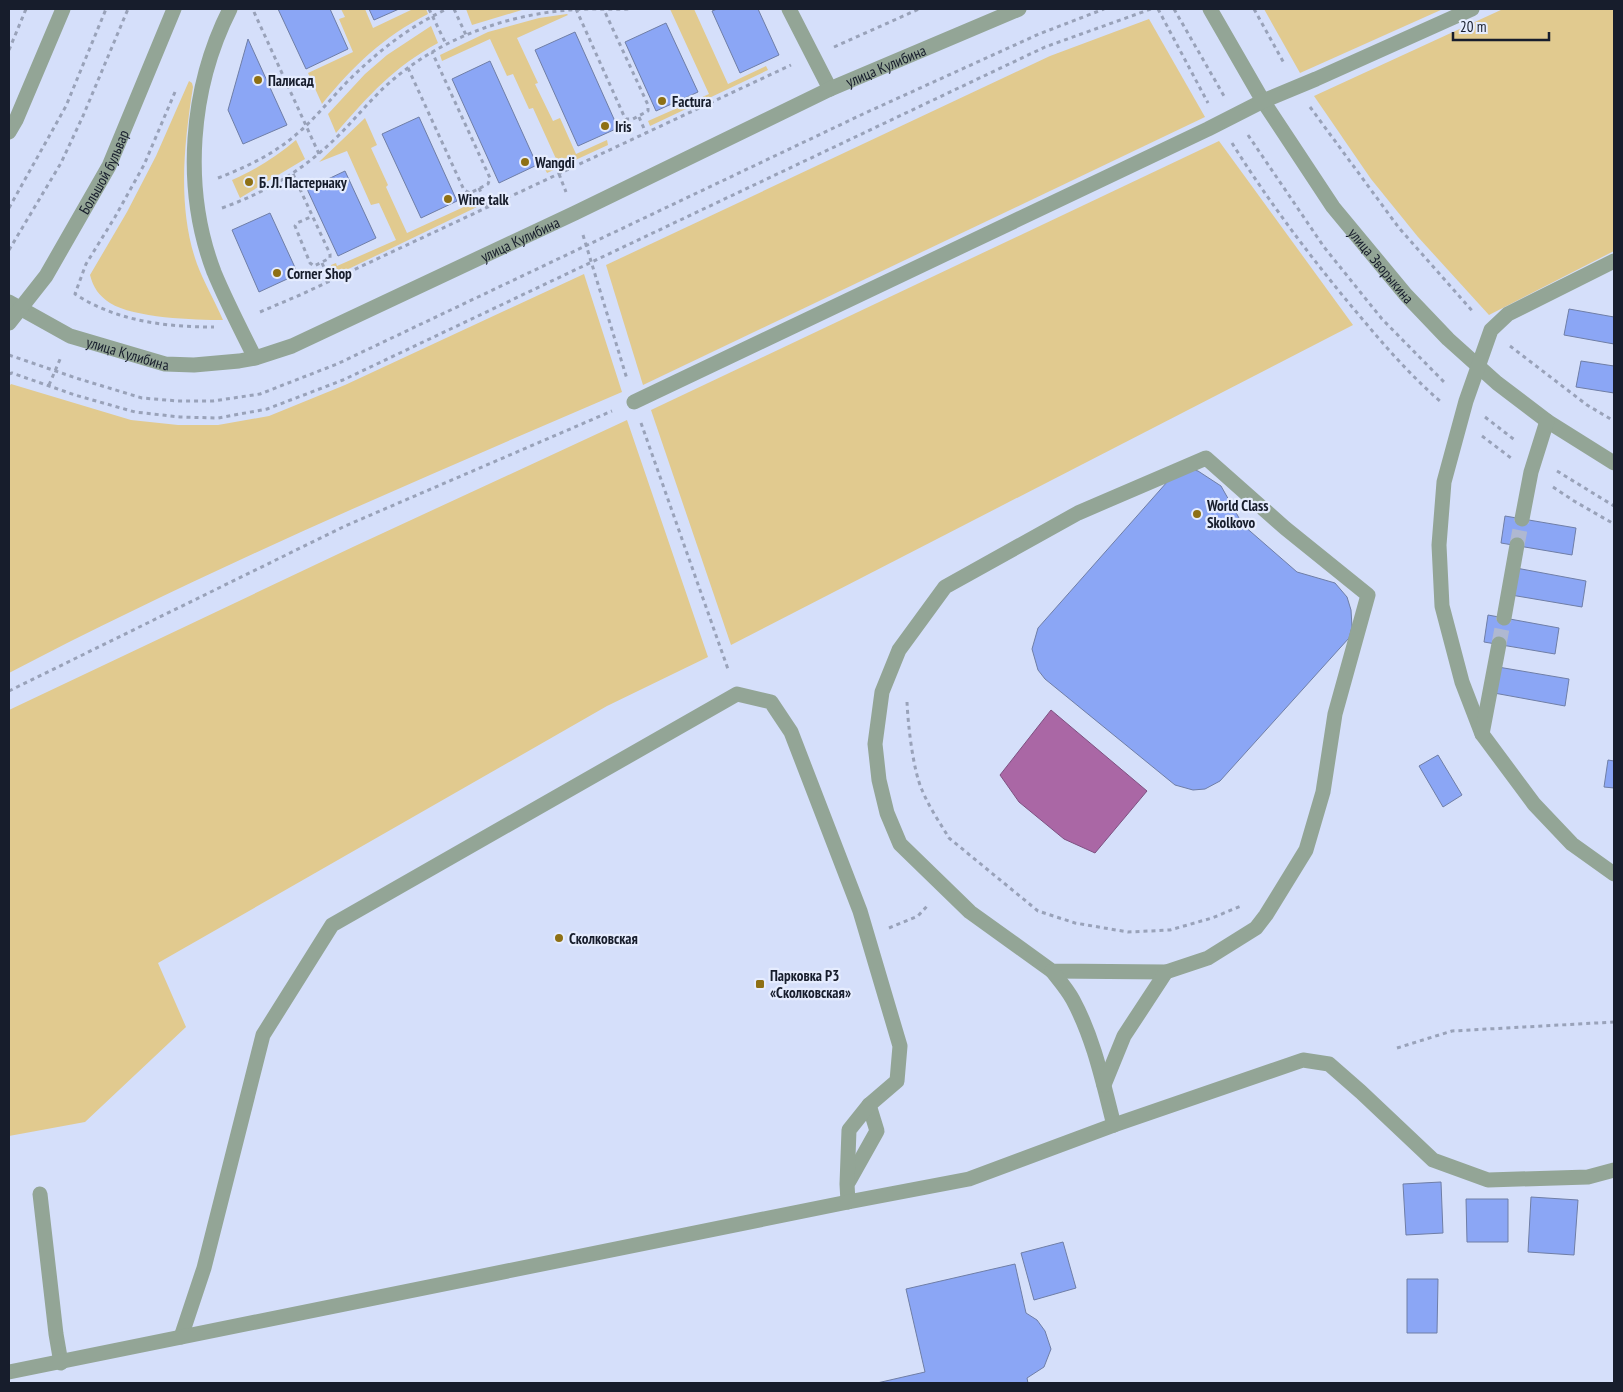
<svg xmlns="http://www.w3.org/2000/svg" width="1623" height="1392" font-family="'PT Sans Narrow',sans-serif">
<rect width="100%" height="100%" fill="#d5dffa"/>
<!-- green -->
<g fill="#e1ca8f">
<path d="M341 9H365L373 28 413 9H426L428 14C384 36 353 66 322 104L308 73 353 52 339 19 345 17Z"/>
<path d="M466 9H525L472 25Z"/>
<path d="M670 9H694L728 84 766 66 768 70 650 126 648 121 709 94Z"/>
<path d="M1264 9H1443L1300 73Z"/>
<path d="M1503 9H1614V251L1489 315 1418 237 1371 179 1314 96Z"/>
<path d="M567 14 568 15 517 38 538 83 535 84 553 121 560 118 576 154 607 140 608 145 547 173 544 167 557 161 533 108 529 109 513 74 507 76 490 39 442 61 440 55 488 32 539 18Z"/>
<path d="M1149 19 1205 117 643 385 606 265 1050 56Z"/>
<path d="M431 26 438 43C394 67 369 95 336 133L328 114 365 74 387 55Z"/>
<path d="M189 81 192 83 193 87C184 144 177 208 197 264 204 283 215 301 223 320 194 320 134 318 110 303 99 296 93 287 90 275L127 212 156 156Z"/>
<path d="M365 118 377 145 371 148 388 185 386 187 407 233 479 200 481 205 336 275 331 265 336 263 337 266 396 240 379 203 371 205 347 151 319 162Z"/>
<path d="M296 140 305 159 240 198 232 180C255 170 276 157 296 140Z"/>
<path d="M1219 141 1353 325 731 645 651 410Z"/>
<path d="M584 274 622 392C415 481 208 569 9 673V387L11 384 131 420 178 425H218L269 416 345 385Z"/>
<path d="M627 420 708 657 607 706 158 963 186 1027 85 1122 9 1136V710L355 546Z"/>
</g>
<!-- water -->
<path fill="#aa67a5" stroke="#7e5181" d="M1051 710 1147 791 1095 853 1064 839 1019 802 1000 775Z"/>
<!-- building -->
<g fill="#8ba6f5" stroke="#6f7ea6">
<path d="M278 9H330L348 49 306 69Z"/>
<path d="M369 9H399L374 20Z"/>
<path d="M717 9H758L779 55 740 73 712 11Z"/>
<path d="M666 23 698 92 656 111 625 42Z"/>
<path d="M575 32 618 128 578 146 535 50Z"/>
<path d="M248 39 287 125 243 144 228 110Z"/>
<path d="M490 61 537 165 499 183 452 79Z"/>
<path d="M419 117 457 201 421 218 382 134Z"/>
<path d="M345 171 376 238 338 256 307 189Z"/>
<path d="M270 213 298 274 259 292 232 230Z"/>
<path d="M1569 309 1614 317V344L1564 335Z"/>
<path d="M1581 361 1614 366V393L1576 387Z"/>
<path d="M1187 468 1198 471 1221 486 1243 525 1297 572 1335 583 1347 597 1351 610 1352 627 1349 638 1220 781 1205 789 1193 790 1175 785 1045 679 1038 670 1032 649 1038 628 1175 473Z"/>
<path d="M1505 516 1576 528 1572 555 1501 543Z"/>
<path d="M1516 568 1586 581 1582 607 1511 595Z"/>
<path d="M1488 615 1559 628 1555 654 1484 642Z"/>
<path d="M1498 667 1569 679 1565 706 1494 693Z"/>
<path d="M1438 755 1462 795 1443 807 1419 766Z"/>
<path d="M1608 760 1614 761V788L1604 787Z"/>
<path d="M1441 1182 1443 1233 1406 1235 1403 1184Z"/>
<path d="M1531 1197 1578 1200 1574 1255 1528 1252Z"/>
<path d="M1466 1199H1508V1242H1467Z"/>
<path d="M1063 1242 1076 1288 1034 1300 1021 1253Z"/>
<path d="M1015 1264 1026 1313 1037 1320 1045 1331 1051 1349 1044 1367 1027 1378 1028 1383H877L925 1372 906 1289Z"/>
<path d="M1407 1279H1438L1437 1333H1407Z"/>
</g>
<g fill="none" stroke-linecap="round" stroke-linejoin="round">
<!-- minor-tunnel -->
<g stroke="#afb8d1" stroke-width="15" stroke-dasharray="15 8" stroke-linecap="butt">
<path d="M1517 545 1522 519"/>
<path d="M1499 644 1504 618"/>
</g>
<!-- path -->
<g stroke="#99a2b9" stroke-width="3" stroke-dasharray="4 4" stroke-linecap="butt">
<path d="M429 9 446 44"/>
<path d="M454 9 466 35"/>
<path d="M576 9 624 116 626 119H633L648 111V105L604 10"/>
<path d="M1158 9 1208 103"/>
<path d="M1174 9 1224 96"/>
<path d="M1254 9 1285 65"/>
<path d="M254 12 319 154"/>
<path d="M834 47 919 9"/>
<path d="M9 50 26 9"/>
<path d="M408 68 464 190 470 193 488 184 490 178 432 52"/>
<path d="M175 92 144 165 115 217 86 264 75 294C116 321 165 327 214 327"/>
<path d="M1310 107 1399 228 1474 313"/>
<path d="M639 117 646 133"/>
<path d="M1248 135 1324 247 1382 319 1446 384"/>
<path d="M1232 143C1265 196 1303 247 1343 296 1374 333 1404 370 1441 402"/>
<path d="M293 174 330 254V258L314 266 310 263 295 226 297 223 313 216"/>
<path d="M559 174 566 192"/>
<path d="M218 178C244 168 270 156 292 138 312 122 328 102 346 83 376 53 408 27 447 9"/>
<path d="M479 188 487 207"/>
<path d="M9 208 66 106 106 9"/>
<path d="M222 208C267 192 305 169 339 135 358 116 374 95 395 78 443 38 506 15 569 10 589 8 609 10 629 9"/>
<path d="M583 235 627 379"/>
<path d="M9 250 61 163 83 116 128 9"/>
<path d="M322 263 330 281"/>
<path d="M260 312 300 295 791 65"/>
<path d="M1510 346 1587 405 1614 421"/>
<path d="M9 355 76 378 142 398 178 401H213L260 394 337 364 863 114 1039 34 1104 9"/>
<path d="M9 374 12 373 75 395 135 412 180 417 218 418 267 409 343 380 1045 47 1151 9"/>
<path d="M49 385 61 357"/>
<path d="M1485 417 1516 441"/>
<path d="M641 423 729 672"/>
<path d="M1482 436 1511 458"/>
<path d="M1557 471 1614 506"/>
<path d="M1553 487 1574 501 1614 524"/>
<path d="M9 691 345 526 612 411"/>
<path d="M907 702C908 725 913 770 922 790 929 807 940 823 949 838L1038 911 1075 923 1128 932 1170 930 1212 918 1241 906"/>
<path d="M889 928 918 916 928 905"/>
<path d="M1397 1048 1452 1031 1614 1022"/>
</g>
<!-- minor -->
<g stroke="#93a596" stroke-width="15">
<path d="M230 9C190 88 182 188 214 272 226 301 241 330 255 358"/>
<path d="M789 9 830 89"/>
<path id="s1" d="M1210 9 1263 101 1333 207 1406 295 1448 339 1497 383 1547 421 1614 463"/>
<path d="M9 132 16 120 63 9"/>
<path d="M1614 261 1508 314 1491 330 1466 401 1444 482 1439 545 1442 606 1462 682 1482 734 1534 804 1572 844 1614 874"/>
<path id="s2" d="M9 302 70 336 165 364 194 365 239 361 255 358 292 346 575 213 830 89 1019 9"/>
<path id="s3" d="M9 323 46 276 109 166 174 9"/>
<path d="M634 402 1208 129 1263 101 1316 79 1472 9"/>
<path d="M1206 458 1285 528 1368 595 1335 714 1323 792 1306 850 1266 915 1256 928 1208 958 1166 972 1052 971 970 912 900 844 887 813 879 780 875 744 882 692 899 650 945 587 1078 513Z"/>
<path d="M1522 519 1531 472 1547 421"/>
<path d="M1504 618 1517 545"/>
<path d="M1482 734 1499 644"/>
<path d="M1052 971C1059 980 1067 989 1073 1000 1094 1039 1103 1083 1114 1125"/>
<path d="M1104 1085 1124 1036 1166 972"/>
<path d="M849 1181 877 1131 869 1105"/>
<path d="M40 1194 56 1334 61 1363"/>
<path d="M181 1337 204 1268 263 1035 332 925 737 694 771 702 791 732 860 911 900 1046 897 1081 869 1105 849 1130 847 1184 848 1202"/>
<path d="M9 1372 848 1202 969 1179 1114 1125 1303 1060 1329 1064 1361 1092 1433 1160 1488 1180 1588 1177 1614 1170"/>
</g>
</g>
<!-- markers -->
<g fill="#8e7014" stroke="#e5ecfe" stroke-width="2">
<circle cx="258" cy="80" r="5"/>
<circle cx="662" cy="101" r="5"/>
<circle cx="605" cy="126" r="5"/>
<circle cx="525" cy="162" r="5"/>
<circle cx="249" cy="182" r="5"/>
<circle cx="448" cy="199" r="5"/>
<circle cx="277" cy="273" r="5"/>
<circle cx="1197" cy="514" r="5"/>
<circle cx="559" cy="938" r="5"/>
<rect x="755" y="979" width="10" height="10" rx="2.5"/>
</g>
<g text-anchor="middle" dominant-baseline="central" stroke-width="4.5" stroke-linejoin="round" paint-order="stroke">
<!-- street labels -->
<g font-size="15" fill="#171d2c" stroke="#e5ecfe">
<text stroke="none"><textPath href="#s2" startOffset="955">улица Кулибина</textPath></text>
<text stroke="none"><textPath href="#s3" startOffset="179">Большой бульвар</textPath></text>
<text stroke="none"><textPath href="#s2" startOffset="550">улица Кулибина</textPath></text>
<text stroke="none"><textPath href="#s1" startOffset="309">улица Зворыкина</textPath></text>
<text stroke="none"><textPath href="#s2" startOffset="130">улица Кулибина</textPath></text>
</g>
<!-- poi labels -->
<g font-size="15" font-weight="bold" fill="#171d2c" stroke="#e5ecfe" text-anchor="start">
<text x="268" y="80">Палисад</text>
<text x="672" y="101">Factura</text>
<text x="615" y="126">Iris</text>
<text x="535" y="162">Wangdi</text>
<text x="259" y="182">Б. Л. Пастернаку</text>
<text x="458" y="199">Wine talk</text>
<text x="287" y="273">Corner Shop</text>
<text x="1207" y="505">World Class<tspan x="1207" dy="17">Skolkovo</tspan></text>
<text x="569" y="938">Сколковская</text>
<text x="770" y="975">Парковка P3<tspan x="770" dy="17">«Сколковская»</tspan></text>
</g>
</g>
<!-- border -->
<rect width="1623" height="1392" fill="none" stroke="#171d2c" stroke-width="20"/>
<!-- scale -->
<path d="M1453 32v8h96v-8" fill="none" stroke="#171d2c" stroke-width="2.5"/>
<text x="1460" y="32" font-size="15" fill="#171d2c" stroke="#e5ecfe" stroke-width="4" paint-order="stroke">20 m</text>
</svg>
